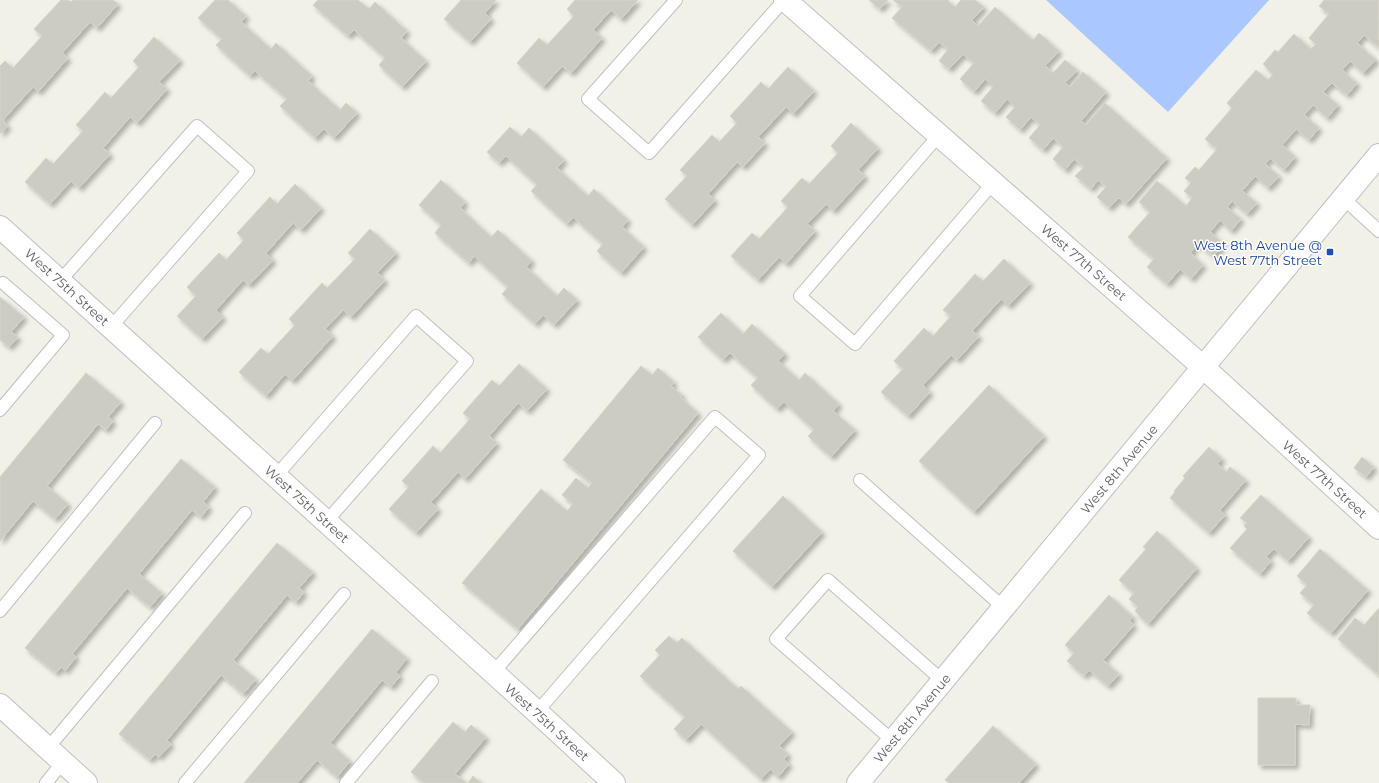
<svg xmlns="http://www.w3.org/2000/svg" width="1379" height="783" font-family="Montserrat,sans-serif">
<defs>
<filter id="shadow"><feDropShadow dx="3.5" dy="3.5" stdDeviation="2" flood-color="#0004"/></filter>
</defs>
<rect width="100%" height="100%" fill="#f1f1e8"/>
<!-- water -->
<path fill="#aac7ff" d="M1046 0H1269L1168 112Z"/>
<!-- building -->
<g fill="#ccccc4" stroke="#d6d4c6" filter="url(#shadow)">
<path d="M61 0H68L71 2 73 0H113L118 4 97 28 90 22 62 53 68 58 38 92 33 87 2 121 8 126 0 134V66L5 61 13 68 42 36 34 29Z"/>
<path d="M215 0H228L246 16 241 22 271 49 276 43 312 76 308 81 340 110 346 103 357 113 334 138 324 129 315 138 280 106 287 99 255 71 250 76 216 45 222 39 198 18Z"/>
<path d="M318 0H358L369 9 375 2 407 31 401 38 426 61 402 87 379 65 385 58 354 30 348 36 313 5Z"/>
<path d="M461 0H496L485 13 491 19 470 42 444 19Z"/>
<path d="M575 0H638L621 19 611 10 593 30 602 38 571 73 562 66 543 87 517 63 539 38 547 45 574 16 567 9Z"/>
<path d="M869 0H888L880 9Z"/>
<path d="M893 0H949L948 1 955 7 961 0H975L984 7 972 20 978 26 995 7 1033 40 1039 33 1059 51 1045 66 1053 73 1065 60 1077 70 1065 83 1070 87 1083 72 1106 92 1081 121 1086 125 1105 103 1167 158 1126 204 1119 198 1109 208 1097 197 1106 187 1098 180 1091 189 1075 176 1084 167 1074 159 1065 170 1053 159 1063 147 1053 138 1043 150 1029 138 1040 125 1031 117 1020 130 1006 117 1015 107 1007 99 995 113 981 101 993 87 985 79 974 92 960 79 974 63 963 54 949 69 939 61 948 49 939 42 931 51 892 18 902 7Z"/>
<path d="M1324 0H1379L1378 22 1379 48 1364 35 1357 43 1376 60 1363 73 1350 61 1342 70 1357 83 1347 95 1332 83 1323 92 1338 105 1327 118 1313 105 1304 115 1319 128 1309 140 1296 129 1282 145 1295 157 1284 170 1270 158 1265 164 1279 176 1268 188 1255 176 1242 191 1257 203 1247 214 1232 201 1227 207 1241 219 1231 231 1220 220 1210 232 1224 244 1213 256 1198 243 1190 253 1203 265 1191 279 1180 269 1167 284 1147 267 1154 259 1128 237 1150 212 1139 202 1157 181 1186 206 1192 198 1184 191 1191 183 1185 178 1195 167 1199 170 1217 149 1205 139 1232 108 1227 103 1256 70 1268 80 1273 74 1263 64 1275 50 1278 52 1294 34 1311 49 1316 44 1309 38 1329 14 1319 6Z"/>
<path d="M154 37 180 60 159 82 167 89 137 123 130 117 103 148 110 154 79 188 71 181 50 204 25 182 46 158 53 164 83 131 76 125 105 92 111 98 139 67 133 61Z"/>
<path d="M788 67 814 91 793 114 786 107 758 137 765 143 743 167 737 162 708 194 715 200 692 225 665 199 687 176 680 170 712 135 719 142 737 123 730 116 761 82 768 89Z"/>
<path d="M851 123 878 148 858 170 865 176 833 211 826 204 807 224 815 231 786 264 779 257 758 280 731 256 752 233 759 239 788 207 781 201 802 178 809 184 838 153 831 146Z"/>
<path d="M510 127 521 137 529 128 564 160 557 168 588 196 594 189 628 220 622 227 644 247 621 273 597 251 603 244 573 217 567 224 531 191 537 185 506 156 499 163 487 152Z"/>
<path d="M441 180 465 202 460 208 491 237 498 230 532 261 526 267 557 296 564 288 577 300 554 325 543 315 535 324 502 294 508 287 474 256 469 263 435 233 441 225 419 205Z"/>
<path d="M295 184 321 208 301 230 293 223 266 253 273 260 249 285 243 280 216 310 223 317 202 339 177 316 196 296 187 287 219 253 226 260 244 240 237 233 270 197 277 204Z"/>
<path d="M370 229 396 253 377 273 385 280 351 317 343 310 325 329 333 336 292 381 285 374 266 396 239 372 261 348 268 354 295 325 289 319 322 283 327 288 355 259 348 253Z"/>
<path d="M1004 259 1030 283 1008 306 1001 299 972 331 979 336 957 360 951 355 923 385 930 392 908 416 881 392 903 369 894 361 924 328 933 336 951 316 943 310 975 274 983 281Z"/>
<path d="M0 297 24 317 11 332 18 337 9 347 0 340Z"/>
<path d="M721 313 743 334 752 324 785 354 778 361 799 380 805 373 839 404 833 411 855 430 831 457 808 436 814 430 784 402 777 409 751 385 758 378 730 353 723 360 698 337Z"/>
<path d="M519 364 547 389 527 411 518 403 489 436 497 443 465 479 458 472 431 502 438 509 416 533 389 509 409 487 402 481 433 446 440 453 470 419 463 413 492 380 499 386Z"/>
<path d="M641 366 652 375 658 368 674 382 671 386 682 395 680 397 698 413 518 629 462 583 541 489 567 511 573 504 562 495 576 478 588 488 592 483 563 460Z"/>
<path d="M86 373 121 402 108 417 113 421 106 430 98 424 47 486 68 504 55 519 33 501 0 541V477Z"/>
<path d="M989 385 1044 436 974 512 919 461Z"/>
<path d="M1209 447 1222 459 1217 464 1226 472 1230 467 1246 480 1220 510 1225 515 1209 533 1170 498 1175 492 1174 491 1185 478 1183 476Z"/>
<path d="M1362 457 1374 467 1366 477 1354 468Z"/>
<path d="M181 459 215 487 203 502 209 507 201 517 192 510 139 574 162 593 150 607 127 588 72 654 76 657 65 671 61 667 56 673 25 648Z"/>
<path d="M1261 495 1309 537 1288 561 1274 549 1266 557 1271 561 1260 574 1230 548 1247 529 1244 526 1247 523 1240 518Z"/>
<path d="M783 496 822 532 772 587 733 551Z"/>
<path d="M1157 531 1197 568 1148 624 1135 611 1138 607 1129 599 1134 593 1119 580 1146 549 1143 547Z"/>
<path d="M277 543 313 572 299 588 304 592 296 602 287 595 233 660 256 679 243 694 221 675 167 740 171 744 159 757 155 754 150 760 119 734Z"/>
<path d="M1320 549 1368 590 1331 633 1307 613 1314 605 1300 593 1307 585 1297 576Z"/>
<path d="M1109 595 1133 617 1129 621 1134 625 1103 660 1119 674 1108 686 1089 670 1084 676 1067 661 1074 653 1065 645Z"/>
<path d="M1379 608V675L1338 639 1355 618 1364 625Z"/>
<path d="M372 629 407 658 396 672 400 676 391 687 382 680 330 743 350 761 337 777 317 760 297 783H244Z"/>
<path d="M669 636 677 643 682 638 738 689 741 686 792 732 779 746 788 754 784 759 789 764 778 777 770 769 761 779 701 724 686 740 674 729 685 717 640 676 660 655 655 650Z"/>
<path d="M1258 698H1296V705H1310L1309 725 1295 724V765H1258Z"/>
<path d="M453 722 465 732 471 725 486 737 455 774 467 783H424L411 772Z"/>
<path d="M993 726 1036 764 1019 783H949L945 780Z"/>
<path d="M473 776 481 783H482H468Z"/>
</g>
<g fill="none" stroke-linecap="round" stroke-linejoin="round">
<!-- service casing -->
<g stroke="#bfbfc6" stroke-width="14">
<g id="service">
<path d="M676 0 588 99 649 153 784 0"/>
<path d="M939 135 800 296 855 344 993 183"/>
<path d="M1343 198 1379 231"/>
<path d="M60 281 197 126 248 171 111 327"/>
<path d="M0 410 63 335 3 283"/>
<path d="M276 476 416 316 467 361 326 522"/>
<path d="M860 480 1004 608"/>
<path d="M0 611 155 423"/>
<path d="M493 673 715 417 759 455 537 712"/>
<path d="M893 741 776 639 828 580 943 681"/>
<path d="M48 748 245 513"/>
<path d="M46 783 63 762"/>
<path d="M185 783 344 594"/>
<path d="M346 783 432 681"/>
</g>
</g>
<!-- minor casing -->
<g stroke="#bfbfc6" stroke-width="24">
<g id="minor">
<path d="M0 227 537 712 614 783"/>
<path d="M0 705 86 783"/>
</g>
</g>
<!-- tertiary casing -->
<g stroke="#bfbfc6" stroke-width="24">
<g id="tertiary">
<path d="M785 0 1203 367 1379 528"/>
<path d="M858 783 1379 155"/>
</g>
</g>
<!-- service -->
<use href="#service" stroke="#fff" stroke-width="12"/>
<!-- minor -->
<use href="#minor" stroke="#fff" stroke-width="22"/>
<!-- tertiary -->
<use href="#tertiary" stroke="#fff" stroke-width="22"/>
</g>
<!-- markers -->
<rect fill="#1a4fb4" stroke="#fff" stroke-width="1.5" x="1326" y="248" width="8" height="8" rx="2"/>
<g text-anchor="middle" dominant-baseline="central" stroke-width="3" stroke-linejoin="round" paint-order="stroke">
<!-- transit labels -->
<g font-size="13" fill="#164399" stroke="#fff" text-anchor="end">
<text x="1322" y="245">West 8th Avenue @<tspan x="1322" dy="15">West 77th Street</tspan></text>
</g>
<!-- street labels -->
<g font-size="13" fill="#5f6168" stroke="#fff">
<text transform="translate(1084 262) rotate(41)">West 77th Street</text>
<text transform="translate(67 287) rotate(42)">West 75th Street</text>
<text transform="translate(1119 469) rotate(-50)">West 8th Avenue</text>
<text transform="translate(1325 479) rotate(42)">West 77th Street</text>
<text transform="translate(307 504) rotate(42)">West 75th Street</text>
<text transform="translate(912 718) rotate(-50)">West 8th Avenue</text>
<text transform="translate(547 722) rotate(42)">West 75th Street</text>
</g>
</g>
</svg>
